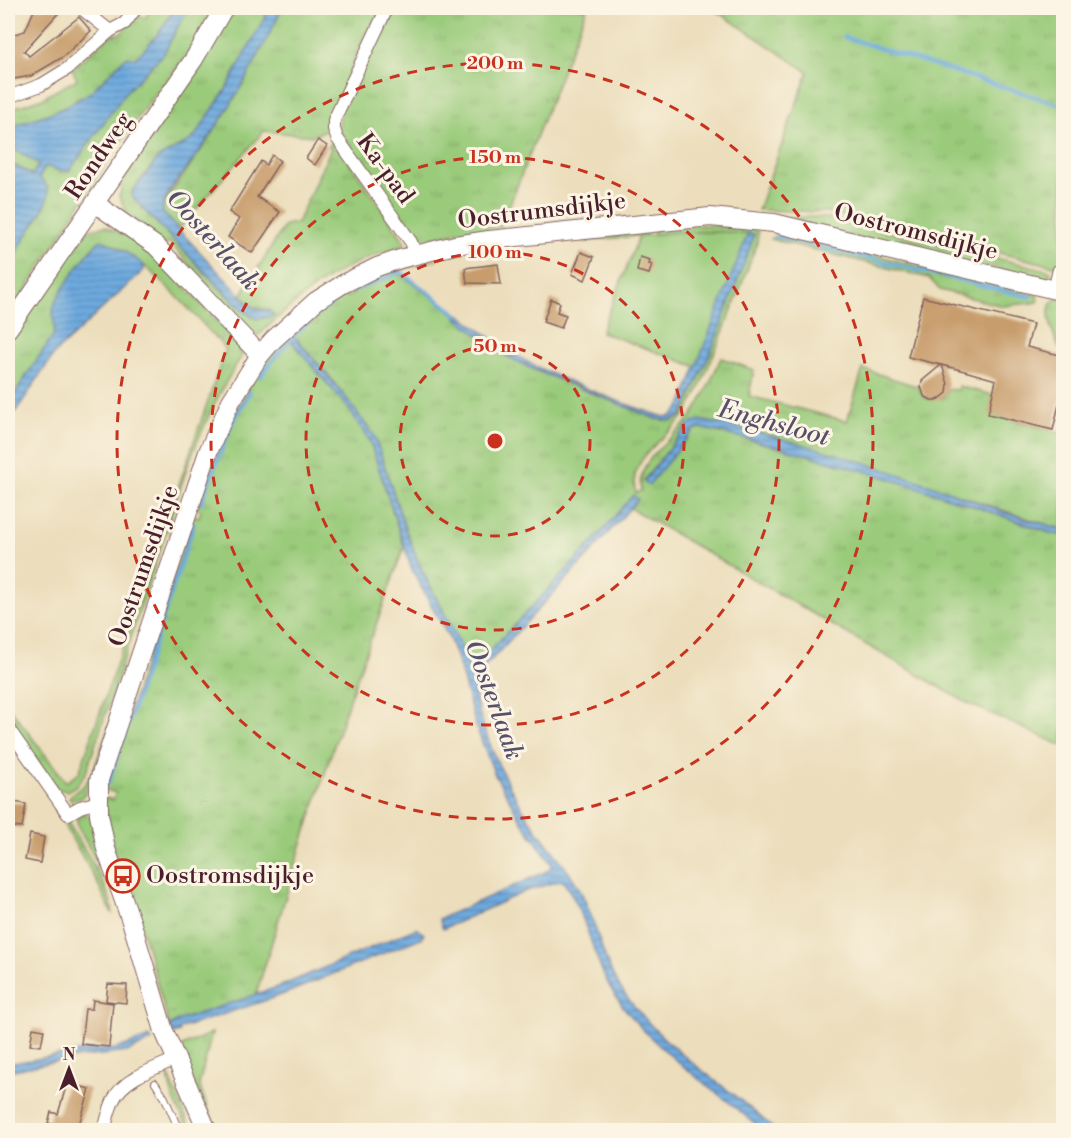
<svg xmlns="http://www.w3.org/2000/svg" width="1071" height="1138" font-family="'Libre Bodoni',serif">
<defs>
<pattern id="grass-tufts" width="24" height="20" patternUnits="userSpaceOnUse" patternTransform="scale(1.5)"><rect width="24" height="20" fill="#9acb7a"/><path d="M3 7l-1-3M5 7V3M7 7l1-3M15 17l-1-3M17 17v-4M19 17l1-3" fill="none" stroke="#86ae6a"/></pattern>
<pattern id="water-rules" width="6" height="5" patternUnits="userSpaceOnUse" patternTransform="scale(1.5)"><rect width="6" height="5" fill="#6daadf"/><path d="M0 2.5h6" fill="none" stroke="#5c8ab5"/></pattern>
</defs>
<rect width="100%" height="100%" fill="#fcf5e5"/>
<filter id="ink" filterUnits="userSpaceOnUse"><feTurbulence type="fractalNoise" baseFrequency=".0167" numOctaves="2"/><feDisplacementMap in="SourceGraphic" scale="12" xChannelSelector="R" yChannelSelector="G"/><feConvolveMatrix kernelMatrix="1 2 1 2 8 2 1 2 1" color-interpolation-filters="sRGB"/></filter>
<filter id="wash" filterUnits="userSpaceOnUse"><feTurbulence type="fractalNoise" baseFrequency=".008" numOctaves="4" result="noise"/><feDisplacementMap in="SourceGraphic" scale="24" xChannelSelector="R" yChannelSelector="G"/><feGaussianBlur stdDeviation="1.35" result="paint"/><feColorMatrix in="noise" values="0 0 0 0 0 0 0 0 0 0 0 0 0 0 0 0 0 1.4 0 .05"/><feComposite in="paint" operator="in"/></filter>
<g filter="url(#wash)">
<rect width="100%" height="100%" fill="#ecdebc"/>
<!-- grass -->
<g fill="url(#grass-tufts)" stroke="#727552" stroke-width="1.5">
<path d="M152 8H175L159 33 136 59 126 57 90 93 59 110 8 128V110L43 98 77 79 72 69 111 35 122 33 136 14 145 18Z"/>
<path d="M188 8H215L186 56 150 101 116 148 8 318V271L23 240 43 211 39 178 46 166 60 171 126 92 164 53Z"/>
<path d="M231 8H270L225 91 195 136 188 142 158 158 133 190 132 192 144 210 236 305C248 315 258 323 274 315L268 310 253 307 241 295 285 225 297 223 331 148 329 146 334 140 405 242 404 245C338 265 308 289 259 335L251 334 214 298V291L169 242 164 246 126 211 119 196 126 176 187 84Z"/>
<path d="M282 8H383C378 18 370 26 365 35 350 65 342 97 330 128L313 136 264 131 179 229 163 213V204L206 143 233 99Z"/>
<path d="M391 8H587L501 227 470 230 416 241 339 132 340 113Z"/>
<path d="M712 8H1063V268L826 212 758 210 808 72Z"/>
<path d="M8 146 39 163 33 175 8 162Z"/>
<path d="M814 217 829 218 1051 271 1049 280 769 218Z"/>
<path d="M701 225 752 228 758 232 757 243C743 281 729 320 712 358 704 376 698 395 687 412 670 437 625 458 636 493L641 491C635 459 674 439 691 417 704 400 712 377 721 358L754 370 749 396 847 421 863 369 919 387 922 396 931 400 944 397 948 389 958 390V386L993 395 990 414 1063 434V529L1029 519 918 481 714 423 689 424 644 480 649 484 694 429 701 428C820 455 938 492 1052 534L1063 535V746L969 704 630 508 638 499 633 495 593 542 482 659 469 669 464 652 421 568 406 531 375 437 330 377 294 338 292 342 349 409 370 441 404 547 350 697 301 846 256 995 180 1020 169 1026 136 908 121 865 117 866 103 797 113 800 116 793 104 790 193 515 199 517 201 511 197 508 215 450 255 375 282 341 338 293 347 297 353 294 352 291 354 284 377 273 437 259 395 271 448 308 501 353 588 392 674 420 680 417 686 408 712 349 748 233 747 235C716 230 685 232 654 235V228Z"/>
<path d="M105 226 139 242 151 251 238 343 242 356C219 390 203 427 188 465L86 773 77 785 67 791 58 789 8 720V706L66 782 79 773 226 349C197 319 139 247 99 241 88 252 55 296 54 310 53 319 56 326 54 334L8 404V340L88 230Z"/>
<path d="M645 229 647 235 584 241 587 237Z"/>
<path d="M782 232 1037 295 1038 302 1003 306 940 290 929 278 771 239Z"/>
<path d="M1063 298V354C1057 345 1041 309 1054 300 1056 299 1061 299 1063 298Z"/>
<path d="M115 709 90 785 81 798 72 800 69 798 70 796 83 786 92 774Z"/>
<path d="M58 807C69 824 116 897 112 913L97 882 55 809Z"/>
<path d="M85 813 91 818 105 866 100 868 77 825V818Z"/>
<path d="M212 1033 199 1085 217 1130H213L178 1048Z"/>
<path d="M169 1076 192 1130H189C183 1118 166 1088 169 1076Z"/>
</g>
<!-- garden -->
<path fill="#9acb7a" stroke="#727552" stroke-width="1.5" d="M679 232H726L751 235 700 368 601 332 639 236Z"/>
<!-- water -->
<g fill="url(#water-rules)" stroke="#5c6485" stroke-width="1.5">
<path d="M175 8H188L164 53 126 92 69 171H60L46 166 39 178C63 193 34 221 25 238 18 249 14 260 8 271V162L32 175 39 164 8 146V128L59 110 90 93 126 57 136 58 159 33Z"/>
<path d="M270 8H282C258 60 228 113 194 159 185 171 159 199 163 213L250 305 257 309 270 311 274 316 257 319 244 312 144 210 132 196V192L158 158 188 142 195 136 225 91Z"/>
<path d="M748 233 754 234 752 242 712 349 683 413 680 417 670 421 656 419 530 368 501 353 456 317 459 314C482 331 505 350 531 364 547 373 658 419 669 417 674 415 677 411 680 408Z"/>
<path d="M101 240C117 245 131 255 144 265V270L55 353 8 423V404L54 334C56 325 51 315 54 306 58 293 90 248 101 240Z"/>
<path d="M296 338 344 395 375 437 406 531 421 568 459 642 469 669 482 659 593 542 633 495 638 499 589 555 480 672C470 684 476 701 480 715 492 756 512 795 536 829 551 849 567 867 579 888 595 917 599 949 614 977 621 991 631 1003 641 1014 679 1060 733 1089 775 1130H762C713 1086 652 1051 615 995 591 959 589 915 562 880L526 891 443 929 439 919 545 872 551 868V863L524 825 495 775 476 727 460 668 450 640 412 570 370 441 349 409 292 342 293 339Z"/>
<path d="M699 420C777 434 854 458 928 484 973 500 1018 519 1063 529V535L1053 534C938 492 820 455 701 428L694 430 649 485 646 484 644 481 689 424Z"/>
<path d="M417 928 424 934 421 938 282 995 179 1029 180 1032 173 1034 169 1027 180 1020 281 986Z"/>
<path d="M150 1037 152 1041 127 1052 74 1058 8 1071V1064L88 1050 116 1049Z"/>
</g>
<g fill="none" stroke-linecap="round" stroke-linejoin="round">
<!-- stream -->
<g stroke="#6daadf" stroke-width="4">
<path d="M844 37 1064 106"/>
<path d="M776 236 1030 297"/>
<path d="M1062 278H1064"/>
<path d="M355 290 401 272 458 315"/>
<path d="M260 377C286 342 304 323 340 297"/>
<path d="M201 503 232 423 250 392"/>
<path d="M108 784 194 524"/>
</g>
</g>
<g id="blocks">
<!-- building -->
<g fill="#c89d6d">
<path d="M35 8H63L24 51 29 56 79 17 91 31 63 57 31 76 8 80V36L25 31Z"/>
<path d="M318 140 327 146 315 165 306 158Z"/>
<path d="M272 155 280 161 257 197 280 212 252 253 228 237 239 219 229 212 261 161 266 165Z"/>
<path d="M581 252 594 257 585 280 572 274Z"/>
<path d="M640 257 650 260 649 264 652 265 649 274 637 271Z"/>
<path d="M498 264 501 284 467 283 465 268Z"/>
<path d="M923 297 1033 324 1027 347 1064 356V397L1061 396 1053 430 988 414 996 380 968 372 942 365 948 384 947 393 938 400H931L924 396 921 387 922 381 941 365 908 357Z"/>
<path d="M551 299 560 303 557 312 566 315 561 328 543 322Z"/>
<path d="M8 801 26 804 22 828 8 826Z"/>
<path d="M30 834 44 837 40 863 25 860Z"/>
<path d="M108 984 127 985 126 1003 106 1001Z"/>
<path d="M93 1000 113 1003 109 1047 81 1044 85 1009H92Z"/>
<path d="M33 1028 44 1030 41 1046 30 1045Z"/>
<path d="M67 1083 90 1089 77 1131 48 1123 51 1112 58 1114Z"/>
</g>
</g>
</g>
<g filter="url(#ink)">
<use href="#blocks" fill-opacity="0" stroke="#83625e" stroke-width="1.5"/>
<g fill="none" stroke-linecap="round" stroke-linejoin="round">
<!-- lane casing -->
<g stroke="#83625e" stroke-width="8">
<g id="lane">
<path d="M1052 286 1056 269"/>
<path d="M155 1083 165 1098 179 1130"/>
</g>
</g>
<!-- street casing -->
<g stroke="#83625e" stroke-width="14">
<g id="street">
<path d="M81 8 110 31"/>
<path d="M387 8 334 120V129L337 138 411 242 416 254"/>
<path d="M8 97 41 85 67 69 110 31 125 23 136 8"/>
<path d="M8 728 68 814 80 807 98 802"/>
<path d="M104 1130C107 1120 109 1109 114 1099 124 1078 156 1068 176 1059"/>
</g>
</g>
<!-- secondary casing -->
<g stroke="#83625e" stroke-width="20">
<g id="secondary">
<path d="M96 204 156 246 260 355"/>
<path d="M8 329 194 59 224 8"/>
<path d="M207 1130 164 1031 132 924 106 849 99 814V780L208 452 231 401 260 355 273 340 316 301 343 284 377 267 400 259 455 245 489 240 710 217 774 223 1064 292"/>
</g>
</g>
<!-- lane -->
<use href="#lane" stroke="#fff" stroke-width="6"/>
<!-- street -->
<use href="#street" stroke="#fff" stroke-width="12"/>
<!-- secondary -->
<use href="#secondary" stroke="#fff" stroke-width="18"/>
</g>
</g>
<!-- distance rings -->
<g fill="none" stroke="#c8321e" stroke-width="3" stroke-dasharray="10 8">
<circle cx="495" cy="441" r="95"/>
<circle cx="495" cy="441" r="189"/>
<circle cx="495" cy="441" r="284"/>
<circle cx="495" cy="441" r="378"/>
</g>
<!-- icons -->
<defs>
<g id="bus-ring" transform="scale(1.725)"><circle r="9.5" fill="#fcf5e5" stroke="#c8321e" stroke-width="1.5"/><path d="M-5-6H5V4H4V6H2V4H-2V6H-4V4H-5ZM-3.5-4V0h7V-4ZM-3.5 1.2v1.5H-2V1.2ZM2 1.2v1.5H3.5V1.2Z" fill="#c8321e"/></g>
</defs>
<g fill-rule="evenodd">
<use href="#bus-ring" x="123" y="876"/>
</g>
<g text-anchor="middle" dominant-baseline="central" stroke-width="6" stroke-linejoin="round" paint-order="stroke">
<!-- street labels -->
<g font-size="24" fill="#4a1f2b" stroke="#fcf5e5">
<text transform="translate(99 156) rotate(-56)">Rondweg</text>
<text transform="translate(385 169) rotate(54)">Ka-pad</text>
<text transform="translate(542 211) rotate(-7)">Oostrumsdijkje</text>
<text transform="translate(916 232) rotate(14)">Oostromsdijkje</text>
<text transform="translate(144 566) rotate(-71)">Oostrumsdijkje</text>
</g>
<!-- poi labels -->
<g font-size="24" fill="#4a1f2b" stroke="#fcf5e5" text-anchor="start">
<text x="146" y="876">Oostromsdijkje</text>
</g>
<!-- water labels -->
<g font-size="26" font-style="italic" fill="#56506a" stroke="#fcf5e5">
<text transform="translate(213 240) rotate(48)">Oosterlaak</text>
<text transform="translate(774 423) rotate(15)">Enghsloot</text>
<text transform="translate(494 700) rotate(70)">Oosterlaak</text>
</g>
</g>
<circle cx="495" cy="441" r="9" fill="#c8321e" stroke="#fcf5e5" stroke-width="3"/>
<g font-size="18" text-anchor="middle" font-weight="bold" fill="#c8321e" stroke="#fcf5e5" stroke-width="6" stroke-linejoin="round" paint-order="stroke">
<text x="495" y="69">200 m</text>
<text x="495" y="163">150 m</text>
<text x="495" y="258">100 m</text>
<text x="495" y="352">50 m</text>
</g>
<!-- margin -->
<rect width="1071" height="1138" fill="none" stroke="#fcf5e5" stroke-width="30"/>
<!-- north arrow -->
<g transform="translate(69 1069)" stroke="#fcf5e5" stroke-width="4.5" paint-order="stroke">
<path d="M0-4.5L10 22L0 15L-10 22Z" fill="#4a1f2b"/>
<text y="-9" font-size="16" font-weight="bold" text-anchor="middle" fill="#4a1f2b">N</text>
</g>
</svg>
